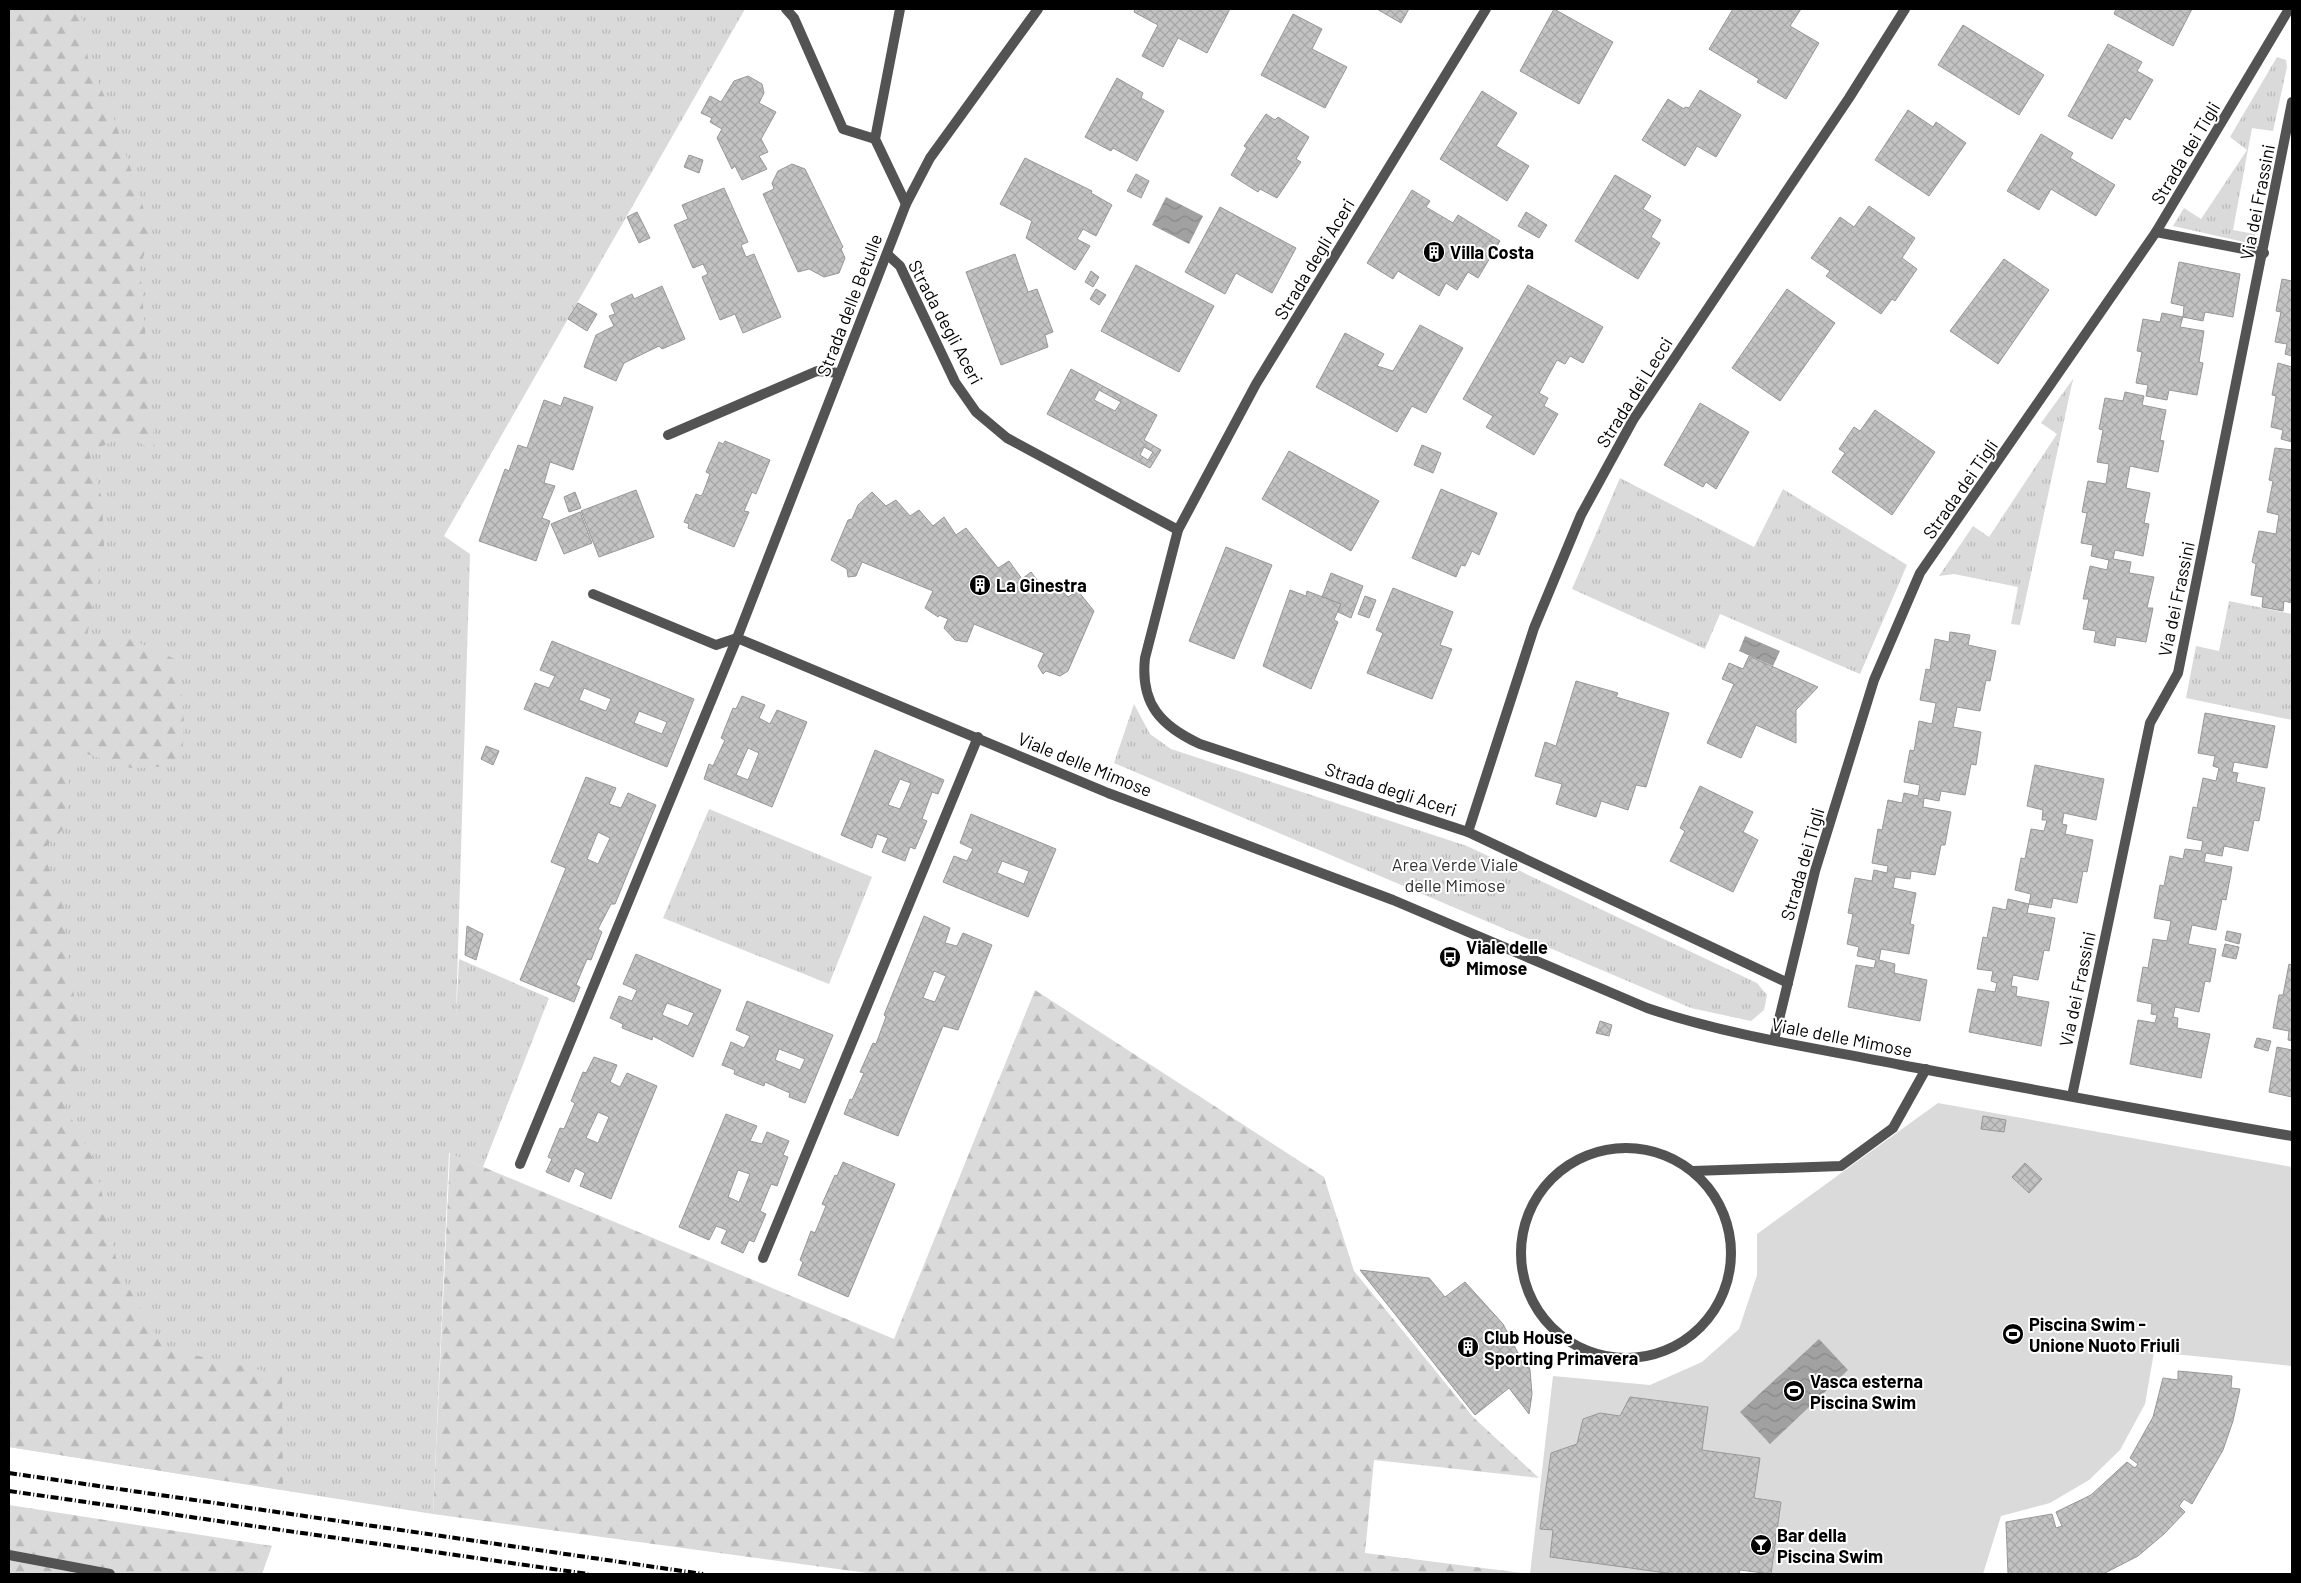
<svg xmlns="http://www.w3.org/2000/svg" width="2301" height="1583" font-family="Barlow,sans-serif">
<defs>
<pattern id="grass-tufts" width="24" height="20" patternUnits="userSpaceOnUse" patternTransform="scale(1.25)"><rect width="24" height="20" fill="#dadada"/><path d="M3 7l-1-3M5 7V3M7 7l1-3M15 17l-1-3M17 17v-4M19 17l1-3" fill="none" stroke="#b9b9b9"/></pattern>
<pattern id="forest-firs" width="22" height="20" patternUnits="userSpaceOnUse" patternTransform="scale(1.25)"><rect width="22" height="20" fill="#dadada"/><path d="M5 1l3.5 6h-7zM16 11l3.5 6h-7z" fill="#b9b9b9"/></pattern>
<pattern id="water-waves" width="16" height="10" patternUnits="userSpaceOnUse" patternTransform="scale(1.25)"><rect width="16" height="10" fill="#a1a1a1"/><path d="M0 5q4-4 8 0t8 0" fill="none" stroke="#898989"/></pattern>
<pattern id="building-cross-hatch" width="8" height="8" patternUnits="userSpaceOnUse" patternTransform="scale(1.25)"><rect width="8" height="8" fill="#c3c3c3"/><path d="M0 0l8 8M0 8l8-8" fill="none" stroke="#a6a6a6"/></pattern>
</defs>
<rect width="100%" height="100%" fill="#fff"/>
<!-- grass -->
<g fill="url(#grass-tufts)">
<path d="M9 9H745L444 536 470 554 456 1016 459 959 549 998 483 1167 449 1153 433 1514 9 1447Z"/>
<path d="M2277 57 2286 60 2287 67 2273 131 2252 128 2233 230 2255 234 2253 244 2173 226 2184 208 2201 219 2247 150 2230 137Z"/>
<path d="M2073 379 2020 625 2011 624 2018 587 1954 574 1939 576 1973 526 1989 537 2057 434 2041 423Z"/>
<path d="M1620 478 1754 547 1783 489 1907 565 1860 674 1720 614 1705 649 1572 589Z"/>
<path d="M2229 601 2292 614V720L2186 698 2196 646 2219 651Z"/>
<path d="M1134 704 1150 734 1171 749 1467 846 1757 983 1767 995 1764 1010 1751 1021 1691 1008 1114 763Z"/>
<path d="M709 809 872 877 829 984 663 918Z"/>
</g>
<!-- forest -->
<g fill="url(#forest-firs)">
<path d="M9 9H80L88 58 115 121 151 231 140 268 155 452 127 435 89 452 102 499 104 547 87 636 131 639 179 661 184 723 182 766 131 768 71 749 66 826 42 851 61 898 74 997 88 1047 65 1107 95 1162 119 1271 163 1348 282 1375 283 1490 9 1447Z"/>
<path d="M1035 990 1324 1177 1354 1271 1474 1418 1539 1478 1374 1460 1365 1553 1530 1574H875L433 1514 450 1153 894 1339Z"/>
<path d="M9 1505 272 1546 262 1574H9Z"/>
</g>
<!-- pitch -->
<path fill="#dadada" d="M1938 1103 2292 1167V1366L2154 1352 2145 1404 2120 1450 2089 1480 2050 1503 2001 1516 1983 1574H1771L1781 1502 1754 1498 1760 1458 1702 1450 1707 1407 1631 1397 1620 1416 1600 1413 1583 1419 1577 1444 1551 1453 1540 1528 1553 1530 1550 1557 1674 1574H1530L1553 1376 1650 1385 1702 1362 1739 1329 1757 1275V1234Z"/>
<!-- water -->
<g fill="url(#water-waves)">
<path d="M1166 197 1203 216 1189 244 1152 225Z"/>
<path d="M1745 636 1780 651 1773 666 1739 651Z"/>
<path d="M1819 1339 1848 1370 1770 1444 1740 1412Z"/>
</g>
<!-- building -->
<g fill="url(#building-cross-hatch)" stroke="#979797" fill-rule="evenodd">
<path d="M1135 9H1230L1207 53 1178 38 1163 67 1142 56 1158 25 1134 12Z"/>
<path d="M1377 9H1409L1401 23Z"/>
<path d="M1554 9 1613 42 1579 104 1520 71Z"/>
<path d="M1733 9H1801L1790 26 1819 43 1786 99 1757 82 1759 79 1709 49Z"/>
<path d="M2116 9H2192L2173 46 2114 14Z"/>
<path d="M1293 14 1322 29 1312 49 1347 67 1325 108 1261 75Z"/>
<path d="M1963 25 2044 75 2019 115 1938 65Z"/>
<path d="M2108 44 2142 62 2137 71 2153 80 2130 120 2125 117 2112 139 2068 116Z"/>
<path d="M748 76 762 84 764 93 759 103 776 112 761 139 768 152 759 156 767 169 742 180 735 166 732 169 717 138 722 129 710 122 712 118 701 113 710 96 721 102 734 81Z"/>
<path d="M1117 78 1143 93 1141 98 1164 111 1137 161 1113 148 1111 151 1085 137Z"/>
<path d="M1700 90 1741 115 1716 157 1697 146 1685 166 1642 140 1668 99 1684 109 1685 107 1689 108Z"/>
<path d="M1482 91 1517 113 1496 146 1529 166 1507 201 1440 159Z"/>
<path d="M1908 110 1933 127 1936 122 1966 143 1929 196 1875 160Z"/>
<path d="M1266 114 1275 120 1278 117 1309 137 1296 159 1301 162 1277 198 1260 189 1258 192 1231 175 1247 148 1244 146Z"/>
<path d="M2041 134 2073 153 2070 158 2115 185 2096 216 2051 189 2039 210 2007 191Z"/>
<path d="M689 155 703 160 699 173 684 167Z"/>
<path d="M1025 158 1092 191 1091 193 1112 205 1096 236 1083 229 1077 239 1090 246 1075 270 1026 238 1032 221 1000 204Z"/>
<path d="M792 164 805 169 843 247 841 249 845 258 839 273 824 277 809 269 798 272 763 194 774 189 772 183 778 171Z"/>
<path d="M1136 174 1149 181 1141 198 1127 191Z"/>
<path d="M1615 175 1651 196 1643 209 1661 220 1651 237 1660 243 1638 279 1575 241Z"/>
<path d="M724 188 748 242 741 245 746 257 754 254 781 317 743 333 735 314 720 320 702 277 708 274 703 264 693 268 674 225 688 219 682 205Z"/>
<path d="M1412 190 1430 201 1426 207 1453 223 1458 215 1500 241 1478 278 1468 272 1457 290 1446 283 1439 296 1398 271 1393 279 1367 263Z"/>
<path d="M1869 206 1915 238 1902 258 1917 269 1895 301 1892 299 1881 314 1826 276 1830 271 1811 258 1840 217 1854 227Z"/>
<path d="M1220 207 1296 248 1272 293 1236 273 1225 294 1185 272Z"/>
<path d="M637 212 650 238 639 243 627 217Z"/>
<path d="M1526 212 1547 225 1539 238 1518 226Z"/>
<path d="M1015 254 1028 292 1037 289 1053 332 1045 335 1048 347 1001 365 966 272Z"/>
<path d="M2004 259 2049 290 1998 364 1950 331Z"/>
<path d="M2179 262 2240 274 2233 317 2205 312 2203 321 2183 317 2184 306 2171 303Z"/>
<path d="M1136 265 1214 306 1179 372 1101 331Z"/>
<path d="M1091 271 1099 277 1093 287 1085 282Z"/>
<path d="M2282 279 2292 281V356L2285 354 2287 344 2275 342 2281 312 2276 311Z"/>
<path d="M1528 285 1603 327 1583 363 1570 356 1565 364 1557 360 1539 393 1548 398 1544 406 1558 414 1534 455 1486 427 1493 416 1463 399Z"/>
<path d="M662 286 685 339 662 349 659 346 624 363 616 381 584 367 596 335 614 326 609 316 615 314 611 304 632 294 634 299Z"/>
<path d="M1096 289 1106 295 1099 305 1090 299Z"/>
<path d="M1787 289 1835 323 1780 401 1732 368Z"/>
<path d="M578 303 597 314 587 331 568 319Z"/>
<path d="M2162 313 2183 317 2180 327 2204 331 2199 362 2203 363 2197 395 2169 390 2167 400 2146 396 2148 385 2136 383 2142 352 2137 351 2143 319 2160 322Z"/>
<path d="M1420 325 1463 348 1426 413 1412 406 1397 432 1316 387 1345 333 1384 354 1377 366 1393 371Z"/>
<path d="M2278 363 2292 367V442L2281 439 2283 430 2271 427 2276 396 2272 395Z"/>
<path d="M1071 369 1157 415 1144 440 1161 450 1150 468 1047 414ZM1099 390 1121 402 1115 411 1094 400ZM1144 447 1153 452 1148 460 1140 455Z"/>
<path d="M2125 392 2144 396 2142 405 2166 410 2160 440 2164 441 2158 472 2130 466 2126 488 2150 493 2144 523 2149 524 2143 556 2115 550 2113 559 2131 562 2129 573 2154 577 2147 608H2153L2146 642 2116 637 2115 646 2094 642 2096 631 2083 629 2089 599H2083L2090 566 2107 570 2109 560 2091 556 2093 545 2081 543 2087 513 2082 512 2088 481 2106 484 2109 464 2097 462 2103 430 2099 429 2105 398 2123 401Z"/>
<path d="M564 397 593 407 573 470 550 462 544 483 555 486 542 518 550 521 536 561 479 541 505 469 509 471 518 445 527 448 544 400 561 406Z"/>
<path d="M1700 403 1749 432 1716 489 1706 482 1703 487 1664 465Z"/>
<path d="M1875 410 1935 452 1892 515 1832 472 1845 453 1839 449 1854 427 1860 431Z"/>
<path d="M725 441 770 460 756 494 752 492 744 511 749 512 734 547 688 528 689 524 684 522 696 494 701 496 703 493 710 474 706 472 719 442 723 444Z"/>
<path d="M1422 445 1441 453 1433 473 1414 465Z"/>
<path d="M2275 448 2292 450V603L2284 601 2283 611 2262 607 2263 597 2251 595 2256 564 2252 562 2259 531 2276 534 2279 515 2267 512 2273 481 2269 480Z"/>
<path d="M1289 451 1379 501 1351 551 1262 499Z"/>
<path d="M1441 489 1497 513 1479 555 1472 551 1465 566 1461 565 1456 577 1412 558Z"/>
<path d="M636 490 654 537 599 557 581 511Z"/>
<path d="M575 492 581 508 569 512 564 497Z"/>
<path d="M872 492 886 506 896 500 910 516 919 510 933 526 944 517 956 535 966 528 998 568 1009 561 1022 579 1031 572 1044 589 1054 582 1068 597 1078 591 1094 611 1068 671 1060 676 1046 671 1043 674 1038 666 1044 653 974 624 967 642 955 640 944 628 948 619 939 615 938 617 925 608 933 591 862 562 856 576 848 577 847 569 831 560 848 520 852 519 858 505Z"/>
<path d="M580 512 592 543 564 554 551 524Z"/>
<path d="M1226 547 1272 565 1234 659 1189 641Z"/>
<path d="M1331 573 1363 586 1351 618 1338 612 1341 604 1322 597Z"/>
<path d="M1393 588 1453 612 1440 645 1452 649 1432 699 1367 673 1383 633 1376 630Z"/>
<path d="M1290 590 1306 596 1307 591 1341 604 1334 620 1338 622 1311 689 1263 666Z"/>
<path d="M1365 596 1376 600 1369 618 1358 614Z"/>
<path d="M1950 632 1970 635 1968 645 1996 651 1990 681 1986 680 1980 711 1957 707 1953 727 1981 732 1976 765 1971 764 1965 795 1941 791 1939 801 1924 798 1923 807 1951 812 1945 845H1941L1935 875 1911 871 1910 879 1895 877 1893 888 1916 893 1910 924 1914 925 1909 954 1881 949 1879 960 1895 964 1894 973 1927 980 1920 1021 1848 1007 1856 965 1874 968 1876 960 1857 956 1859 947 1847 944 1853 914 1848 913 1855 878 1872 881 1874 870 1887 873 1888 866 1872 863 1878 829 1882 830 1888 800 1902 803 1904 793 1918 796 1920 785 1904 782 1910 750 1914 751 1919 721 1932 724 1936 703 1920 700 1926 669 1930 670 1935 639 1949 642Z"/>
<path d="M552 641 694 699 667 767 524 709 535 683 549 688 555 676 540 670ZM584 688 611 699 606 711 579 700ZM639 711 667 722 662 734 634 723Z"/>
<path d="M1749 656 1818 687 1796 710V743L1756 725 1741 758 1707 743 1734 684 1722 679 1729 663 1743 669Z"/>
<path d="M1576 681 1618 693 1616 697 1669 713 1646 787 1636 785 1628 810 1601 801 1596 817 1556 804 1562 784 1535 776 1545 742 1556 746Z"/>
<path d="M742 696 765 705 759 718 770 724 777 710 807 722 772 807 704 779 709 764 713 766 725 740 721 738 733 708 736 709ZM748 748 759 753 748 780 736 775Z"/>
<path d="M2205 713 2275 726 2267 768 2234 762 2232 772 2238 773 2236 782 2265 788 2259 821 2254 820 2248 851 2224 846 2222 856 2206 853 2204 862 2232 867 2226 900 2222 899 2216 930 2192 925 2188 944 2216 949 2210 982 2205 981 2199 1012 2175 1007 2173 1017 2178 1018 2177 1028 2210 1034 2201 1078 2130 1064 2138 1020 2155 1023 2157 1015 2151 1014 2152 1004 2137 1001 2143 967 2148 968 2153 939 2167 941 2171 921 2154 918 2160 885 2164 886 2170 856 2183 859 2185 849 2201 851 2203 841 2187 838 2193 807 2197 808 2203 778 2216 781 2219 768 2213 766 2215 756 2198 753Z"/>
<path d="M486 746 499 751 493 765 481 759Z"/>
<path d="M875 750 944 780 938 794 932 792 922 819 927 821 915 849 910 847 905 861 882 852 888 838 877 834 872 848 841 835ZM900 779 911 783 900 809 888 805Z"/>
<path d="M2035 765 2104 779 2096 820 2064 813 2062 824 2067 825 2065 834 2093 840 2087 872 2083 871 2077 903 2053 898 2051 908 2029 904 2031 894 2015 890 2021 858 2025 859 2031 829 2044 831 2047 820H2042L2043 810 2027 806Z"/>
<path d="M586 777 616 788 609 804 621 808 628 793 656 805 615 904H611L598 929 602 932 591 960 587 959 576 985 580 987 574 1002 520 980 566 868 551 862ZM598 832 610 838 598 864 587 859Z"/>
<path d="M1700 786 1753 812 1743 832 1758 840 1733 892 1670 861 1685 831 1680 828Z"/>
<path d="M971 814 1056 849 1028 917 943 882 954 856 967 861 973 849 960 843ZM1002 861 1029 871 1024 884 997 873Z"/>
<path d="M2008 899 2029 904 2027 913 2055 918 2049 951 2044 950 2038 980 2013 975 2011 986 2017 987 2016 996 2049 1002 2041 1046 1969 1032 1978 989 1995 992 1997 983 1991 981 1993 971 1977 969 1983 937 1987 938 1993 907 2006 910Z"/>
<path d="M924 916 950 928 945 943 957 946 963 933 992 945 958 1030 943 1026 898 1136 844 1114 850 1099 852 1100 864 1073 860 1072 873 1043 876 1044 886 1017 884 1015ZM934 971 946 976 935 1002 923 998Z"/>
<path d="M467 926 483 934 476 960 465 955Z"/>
<path d="M2227 931 2241 934 2239 944 2225 940Z"/>
<path d="M2225 944 2239 947 2236 959 2222 956Z"/>
<path d="M636 954 721 990 693 1057 653 1036 652 1040 622 1028 623 1024 610 1018 619 996 632 1001 637 990 623 984ZM667 1003 694 1013 688 1026 662 1015Z"/>
<path d="M2289 964 2292 965V1041L2288 1040 2289 1031 2273 1028 2279 995H2283Z"/>
<path d="M747 1001 833 1035 805 1103 789 1097 790 1093 765 1082 764 1086 734 1074 735 1070 722 1065 731 1042 744 1048 750 1036 736 1030ZM779 1049 805 1059 800 1070 775 1060Z"/>
<path d="M1600 1021 1612 1025 1609 1036 1596 1033Z"/>
<path d="M2257 1038 2271 1041 2268 1051 2254 1047Z"/>
<path d="M2277 1047 2292 1050V1097L2269 1092Z"/>
<path d="M594 1057 617 1065 610 1082 620 1087 627 1073 657 1086 611 1199 580 1186 585 1173 575 1168 569 1182 546 1172 552 1159 548 1157 560 1128 564 1129 575 1103 571 1101 583 1072 586 1073ZM598 1112 609 1117 598 1143 586 1138Z"/>
<path d="M726 1114 757 1126 750 1141 762 1144 767 1132 789 1141 783 1155 788 1157 777 1186 771 1184 760 1211 766 1214 754 1242 749 1240 743 1253 721 1243 727 1230 716 1226 709 1240 679 1227ZM738 1170 750 1174 739 1202 728 1197Z"/>
<path d="M1983 1116 2006 1120 2004 1132 1981 1129Z"/>
<path d="M843 1162 895 1184 848 1297 798 1275 803 1262 800 1260 811 1231 815 1233 826 1206 822 1204 835 1175 837 1176Z"/>
<path d="M2025 1163 2042 1179 2029 1193 2012 1177Z"/>
<path d="M1360 1270 1429 1278 1445 1297 1465 1282 1503 1324 1519 1355 1525 1354 1530 1370 1532 1394 1529 1414 1509 1388 1475 1415Z"/>
<path d="M2178 1371 2232 1376 2231 1388 2240 1389 2233 1421 2223 1450 2192 1504 2184 1499 2179 1506 2185 1512 2164 1534 2138 1556 2103 1574H2008L2006 1522 2052 1514 2056 1528 2062 1526 2056 1512 2091 1495 2127 1462 2135 1468 2138 1464 2130 1458 2153 1417 2163 1378 2178 1380Z"/>
<path d="M1630 1397 1708 1407 1702 1450 1760 1458 1754 1498 1781 1502 1771 1574 1740 1570 1739 1574H1674L1550 1557 1553 1530 1540 1529 1551 1453 1577 1444 1583 1419 1600 1413 1620 1416Z"/>
</g>
<g fill="none" stroke-linecap="round" stroke-linejoin="round">
<!-- service -->
<g stroke="#535353" stroke-width="10">
<path d="M786 9 794 18 843 129 875 139"/>
<path d="M900 9 875 139 906 204"/>
<path d="M668 435 817 371 840 373"/>
<path d="M593 594 716 645 737 638"/>
<circle cx="1626" cy="1253" r="105"/>
<path d="M520 1164 737 638"/>
<path d="M1693 1171 1841 1166 1893 1128 1926 1069"/>
<path d="M763 1258 978 737"/>
<path d="M9 1555 110 1574"/>
</g>
<!-- minor -->
<g stroke="#535353" stroke-width="10">
<path d="M1038 9 930 158 906 204 737 638 1108 793 1393 900 1647 1008C1730 1036 1816 1048 1901 1065 2031 1089 2162 1114 2292 1136"/>
<path d="M1486 9 1256 384 1178 530 1145 658C1140 704 1161 726 1200 744L1468 832 1788 983"/>
<path d="M2156 232 2264 253"/>
<path d="M887 254 900 266 955 382 976 412 1007 438 1178 530"/>
<path d="M1468 832 1534 628 1581 515 1633 420 1849 98 1905 9"/>
<path d="M1774 1040 1815 871 1874 680 1920 573 2156 232 2289 9"/>
<path d="M2072 1096 2150 723 2178 673 2292 102"/>
</g>
<!-- rail -->
<g stroke="#000" stroke-width="4" stroke-dasharray="8 2.5 1 2.5" stroke-linecap="butt">
<path d="M9 1473 703 1574"/>
<path d="M9 1491 588 1574"/>
</g>
</g>
<!-- icons -->
<defs>
<g id="building-disc" transform="scale(1.125)"><circle r="9.5" fill="#000" stroke="#fff"/><path d="M-4-6H4V6H1V3H-1V6H-4ZM-2.5-4.3h1.7v1.8h-1.7ZM.8-4.3h1.7v1.8H.8ZM-2.5-1h1.7V.8h-1.7ZM.8-1h1.7V.8H.8Z" fill="#fff"/></g>
<g id="bus-disc" transform="scale(1.125)"><circle r="9.5" fill="#000" stroke="#fff"/><path d="M-5-6H5V4H4V6H2V4H-2V6H-4V4H-5ZM-3.5-4V0h7V-4ZM-3.5 1.2v1.5H-2V1.2ZM2 1.2v1.5H3.5V1.2Z" fill="#fff"/></g>
<g id="stadium-disc" transform="scale(1.125)"><circle r="9.5" fill="#000" stroke="#fff"/><path d="M0-5a6.5 5 0 1 0 0 10a6.5 5 0 1 0 0-10ZM-3.5-1.8h7v3.6h-7Z" fill="#fff"/></g>
<g id="bar-disc" transform="scale(1.125)"><circle r="9.5" fill="#000" stroke="#fff"/><path d="M-6-5H6L.8 .8V4.5H3.5V6h-7V4.5H-.8V.8Z" fill="#fff"/></g>
</defs>
<g fill-rule="evenodd">
<use href="#building-disc" x="1434" y="252"/>
<use href="#building-disc" x="980" y="585"/>
<use href="#bus-disc" x="1450" y="957"/>
<use href="#stadium-disc" x="2013" y="1334"/>
<use href="#building-disc" x="1468" y="1347"/>
<use href="#stadium-disc" x="1794" y="1391"/>
<use href="#bar-disc" x="1761" y="1545"/>
</g>
<g text-anchor="middle" dominant-baseline="central" stroke-width="4" stroke-linejoin="round" paint-order="stroke">
<!-- street labels -->
<g font-size="18" fill="#000" stroke="#fff">
<text transform="translate(2185 153) rotate(-59)">Strada dei Tigli</text>
<text transform="translate(2257 202) rotate(-79)">Via dei Frassini</text>
<text transform="translate(1314 259) rotate(-59)">Strada degli Aceri</text>
<text transform="translate(849 305) rotate(-69)">Strada delle Betulle</text>
<text transform="translate(946 322) rotate(62)">Strada degli Aceri</text>
<text transform="translate(1634 392) rotate(-58)">Strada dei Lecci</text>
<text transform="translate(1960 489) rotate(-55)">Strada dei Tigli</text>
<text transform="translate(2176 599) rotate(-78)">Via dei Frassini</text>
<text transform="translate(1085 764) rotate(22)">Viale delle Mimose</text>
<text transform="translate(1391 789) rotate(18)">Strada degli Aceri</text>
<text transform="translate(1802 864) rotate(-74)">Strada dei Tigli</text>
<text transform="translate(2077 989) rotate(-78)">Via dei Frassini</text>
<text transform="translate(1842 1037) rotate(11)">Viale delle Mimose</text>
</g>
<!-- poi labels -->
<g font-size="18" font-weight="bold" fill="#000" stroke="#fff" text-anchor="start">
<text x="1450" y="252">Villa Costa</text>
<text x="996" y="585">La Ginestra</text>
<text x="1466" y="947">Viale delle<tspan x="1466" dy="21">Mimose</tspan></text>
<text x="2029" y="1324">Piscina Swim -<tspan x="2029" dy="21">Unione Nuoto Friuli</tspan></text>
<text x="1484" y="1337">Club House<tspan x="1484" dy="21">Sporting Primavera</tspan></text>
<text x="1810" y="1381">Vasca esterna<tspan x="1810" dy="21">Piscina Swim</tspan></text>
<text x="1777" y="1535">Bar della<tspan x="1777" dy="21">Piscina Swim</tspan></text>
</g>
<!-- park labels -->
<g font-size="18" fill="#313131" stroke="#fff">
<text x="1455" y="864">Area Verde Viale<tspan x="1455" dy="21">delle Mimose</tspan></text>
</g>
</g>
<!-- border -->
<rect width="2301" height="1583" fill="none" stroke="#000000" stroke-width="20"/>
</svg>
